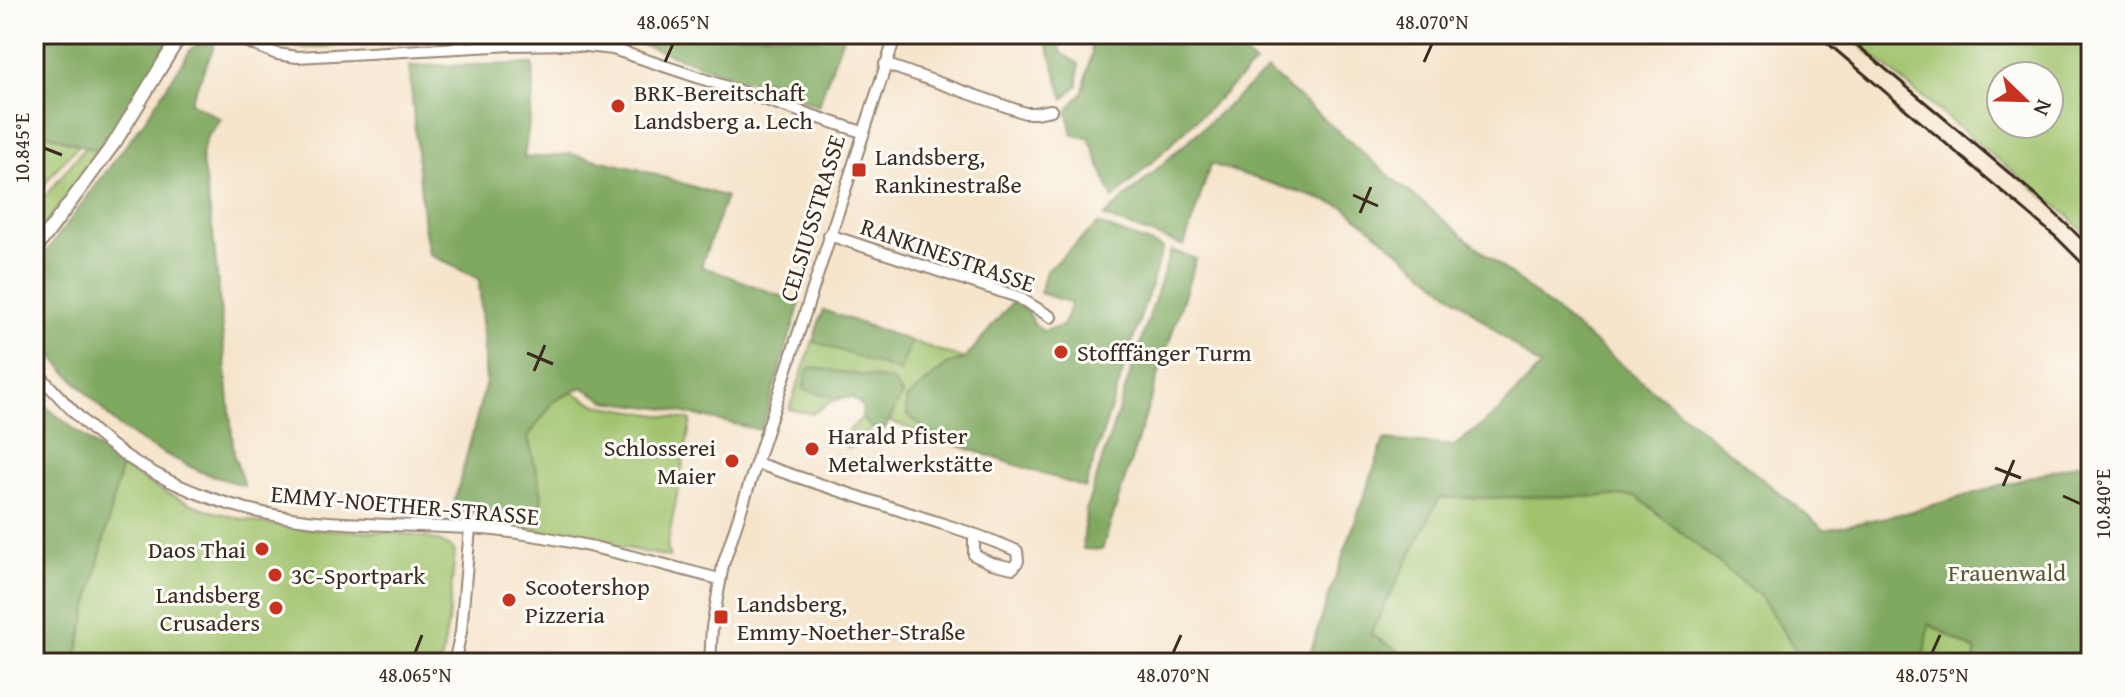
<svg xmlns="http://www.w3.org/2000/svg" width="2125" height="697" font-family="'Gentium Book Plus',serif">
<rect width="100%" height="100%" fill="#fdfcf7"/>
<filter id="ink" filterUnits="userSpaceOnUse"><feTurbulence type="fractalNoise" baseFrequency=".0125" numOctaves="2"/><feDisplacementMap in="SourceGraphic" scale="16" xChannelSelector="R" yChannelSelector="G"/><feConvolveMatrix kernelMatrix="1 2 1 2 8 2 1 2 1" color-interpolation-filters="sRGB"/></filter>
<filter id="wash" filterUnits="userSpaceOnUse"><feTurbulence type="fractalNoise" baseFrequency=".006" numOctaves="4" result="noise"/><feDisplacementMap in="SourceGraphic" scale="32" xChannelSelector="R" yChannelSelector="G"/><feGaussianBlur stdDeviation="1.8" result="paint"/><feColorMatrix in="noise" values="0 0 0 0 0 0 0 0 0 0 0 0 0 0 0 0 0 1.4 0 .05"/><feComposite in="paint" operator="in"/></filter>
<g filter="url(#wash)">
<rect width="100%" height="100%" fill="#f6e4cb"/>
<!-- green -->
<g fill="#a1c36d" stroke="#6e7646" stroke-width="2" fill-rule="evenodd">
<path d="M1846 34H2091V240L2069 216 1998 160ZM2001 76H2049V124H2001Z"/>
<path d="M34 129 79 145 58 167 34 198Z"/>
<path d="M85 147 99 152 34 241V210Z"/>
<path d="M813 341 900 371 911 341 965 359 947 365 907 414 936 438 889 421 902 394 803 389 843 398 832 401 812 414 789 409Z"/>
<path d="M572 392 597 405 691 420 667 548 670 554 669 557 509 524 510 514 542 510 541 489 528 437 554 401Z"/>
<path d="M862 418 872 428 857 444 848 449 840 439Z"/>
<path d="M121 467C139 477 156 489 175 497 229 522 290 529 349 531 372 532 442 532 455 552L448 623 441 663H75Z"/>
<path d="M1636 496 1761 597 1804 663H1420L1370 635 1439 498Z"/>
<path d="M1928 624 1976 652 1973 663H1924Z"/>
</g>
<!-- forest -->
<g fill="#80a960" stroke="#5e6a3f" stroke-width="2">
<path d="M34 34H179L129 112 99 152 34 129Z"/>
<path d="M253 34H813L817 38 821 34H844L818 106 783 93 768 80 745 81 638 43 601 36 543 35 302 48 276 44Z"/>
<path d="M1044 34H1056L1062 53 1079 64 1078 85 1064 99Z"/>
<path d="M1090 34H1224L1255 64 1113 199 1089 138 1073 135 1067 111 1083 91 1092 53Z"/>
<path d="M199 44H215L190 102 221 119 207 137 201 155 213 233 234 455 244 486 199 471 149 446 118 426 63 368 34 332V268L147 117 191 49Z"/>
<path d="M533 64 534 89 524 158 571 154 637 169 726 197 701 266 800 303 761 430 667 409 606 401 582 387 554 401 528 437 541 489 542 510 510 514 452 511 486 382 479 279 429 254 424 226 409 66Z"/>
<path d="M1267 70 1392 178 1825 530 1905 513 2091 460V663H1973L1976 651 1929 624 1924 663H1804L1761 597 1636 496 1439 498 1370 634 1420 663H1307L1327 601 1384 440 1454 446 1496 414 1540 367 1345 207 1211 164 1184 246 1104 217Z"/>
<path d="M1098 224 1163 248 1085 488 936 438 907 414 906 399 947 365 965 359 1013 301 1027 311 1036 326 1043 331 1063 326 1071 303 1040 293 1046 271Z"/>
<path d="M1171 250 1196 259 1102 550 1083 549 1086 509Z"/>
<path d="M823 310 911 341 900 372 813 341Z"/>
<path d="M811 367 891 380 902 394 885 429 872 428 862 418V406L853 398 834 397 803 389 807 371Z"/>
<path d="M34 397 121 467 75 663H34Z"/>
</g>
</g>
<g filter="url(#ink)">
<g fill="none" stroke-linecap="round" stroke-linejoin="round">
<!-- minor casing -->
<g stroke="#988774" stroke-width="14">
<g id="minor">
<path d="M228 34 277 54 297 57 512 45 569 44 613 49 862 132"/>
<path d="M885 64 1025 113H1035L1051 110"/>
<path d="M829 235 1018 297 1051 317"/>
<path d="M34 369C54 391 74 414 97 434 154 483 233 512 307 520 369 527 432 524 494 530 570 538 645 560 719 579"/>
<path d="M756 464 765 466C818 484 871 501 924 518 955 528 987 537 1017 551L1018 561 1013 568 991 563 974 555V535"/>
<path d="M454 663 461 632 470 528"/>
<path d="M710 663 712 627 723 565 896 34"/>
</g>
</g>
<!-- tertiary casing -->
<g stroke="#988774" stroke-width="16">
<path id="tertiary" d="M34 251 115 142 181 34"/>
</g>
<!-- minor -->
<use href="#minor" stroke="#fff" stroke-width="10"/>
<!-- tertiary -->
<use href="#tertiary" stroke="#fff" stroke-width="12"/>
<!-- rail -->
<g stroke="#3b2a1e" stroke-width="3">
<path d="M1817 34 2057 238 2091 272"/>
<path d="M1844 34 2039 198 2091 248"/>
</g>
</g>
</g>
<!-- ticks -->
<path fill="none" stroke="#3b2a1e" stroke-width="3" d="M665 62 673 44M1424 62 1432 44M44 148 62 155M1353 195 1378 206M1360 213 1371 187M527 353 553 364M534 371 545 345M1995 468 2021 478M2003 486 2014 460M2063 496 2081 504M415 653 422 635M1173 653 1181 635M1932 653 1940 635"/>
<!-- markers -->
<g fill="#c8321e" stroke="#fdfcf7" stroke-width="3">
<circle cx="618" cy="106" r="8"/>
<rect x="851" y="162" width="16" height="16" rx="4"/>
<circle cx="1061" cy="352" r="8"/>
<circle cx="812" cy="449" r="8"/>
<circle cx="732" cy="461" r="8"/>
<circle cx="262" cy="549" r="8"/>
<circle cx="275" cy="575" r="8"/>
<circle cx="509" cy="600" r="8"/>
<circle cx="276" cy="608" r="8"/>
<rect x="713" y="609" width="16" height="16" rx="4"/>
</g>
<g text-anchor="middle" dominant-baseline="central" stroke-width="6" stroke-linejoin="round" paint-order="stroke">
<!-- poi labels -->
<g font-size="24" fill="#3b2a1e" stroke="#fdfcf7" text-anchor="start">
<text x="634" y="92">BRK-Bereitschaft<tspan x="634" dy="28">Landsberg a. Lech</tspan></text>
<text x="875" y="156">Landsberg,<tspan x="875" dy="28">Rankinestraße</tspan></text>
<text x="1077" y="352">Stofffänger Turm</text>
<text x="828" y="435">Harald Pfister<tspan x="828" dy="28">Metalwerkstätte</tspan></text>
<text x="716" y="447" text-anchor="end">Schlosserei<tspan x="716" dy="28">Maier</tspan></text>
<text x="246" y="549" text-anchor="end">Daos Thai</text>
<text x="291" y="575">3C-Sportpark</text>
<text x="525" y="586">Scootershop<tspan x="525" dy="28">Pizzeria</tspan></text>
<text x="260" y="594" text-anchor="end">Landsberg<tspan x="260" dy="28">Crusaders</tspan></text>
<text x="737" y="603">Landsberg,<tspan x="737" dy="28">Emmy-Noether-Straße</tspan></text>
</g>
<!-- street labels -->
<g font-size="24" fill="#3b2a1e" stroke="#fdfcf7">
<text transform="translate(812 218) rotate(-73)">CELSIUSSTRASSE</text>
<text transform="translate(948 255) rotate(19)">RANKINESTRASSE</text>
<text transform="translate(405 505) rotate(5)">EMMY-NOETHER-STRASSE</text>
</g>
<!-- park labels -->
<g font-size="24" fill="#5a5836" stroke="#fdfcf7">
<text x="2007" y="572">Frauenwald</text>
</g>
</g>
<!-- margin -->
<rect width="2125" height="697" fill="none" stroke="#fdfcf7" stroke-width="88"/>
<!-- north arrow -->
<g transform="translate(2025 100) rotate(113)"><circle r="38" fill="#fdfcf7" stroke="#afa8a0" stroke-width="2"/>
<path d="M0-6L14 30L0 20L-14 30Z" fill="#c8321e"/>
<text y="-12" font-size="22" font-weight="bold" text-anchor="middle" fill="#3b2a1e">N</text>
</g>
<rect x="44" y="44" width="2037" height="609" fill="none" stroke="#3b2a1e" stroke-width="3"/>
<g font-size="20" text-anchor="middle" fill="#3b2a1e">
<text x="673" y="29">48.065°N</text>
<text x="1432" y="29">48.070°N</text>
<text transform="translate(22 148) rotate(-90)" y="7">10.845°E</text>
<text transform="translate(2103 504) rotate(-90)" y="7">10.840°E</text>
<text x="415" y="682">48.065°N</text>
<text x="1173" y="682">48.070°N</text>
<text x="1932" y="682">48.075°N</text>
</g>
</svg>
